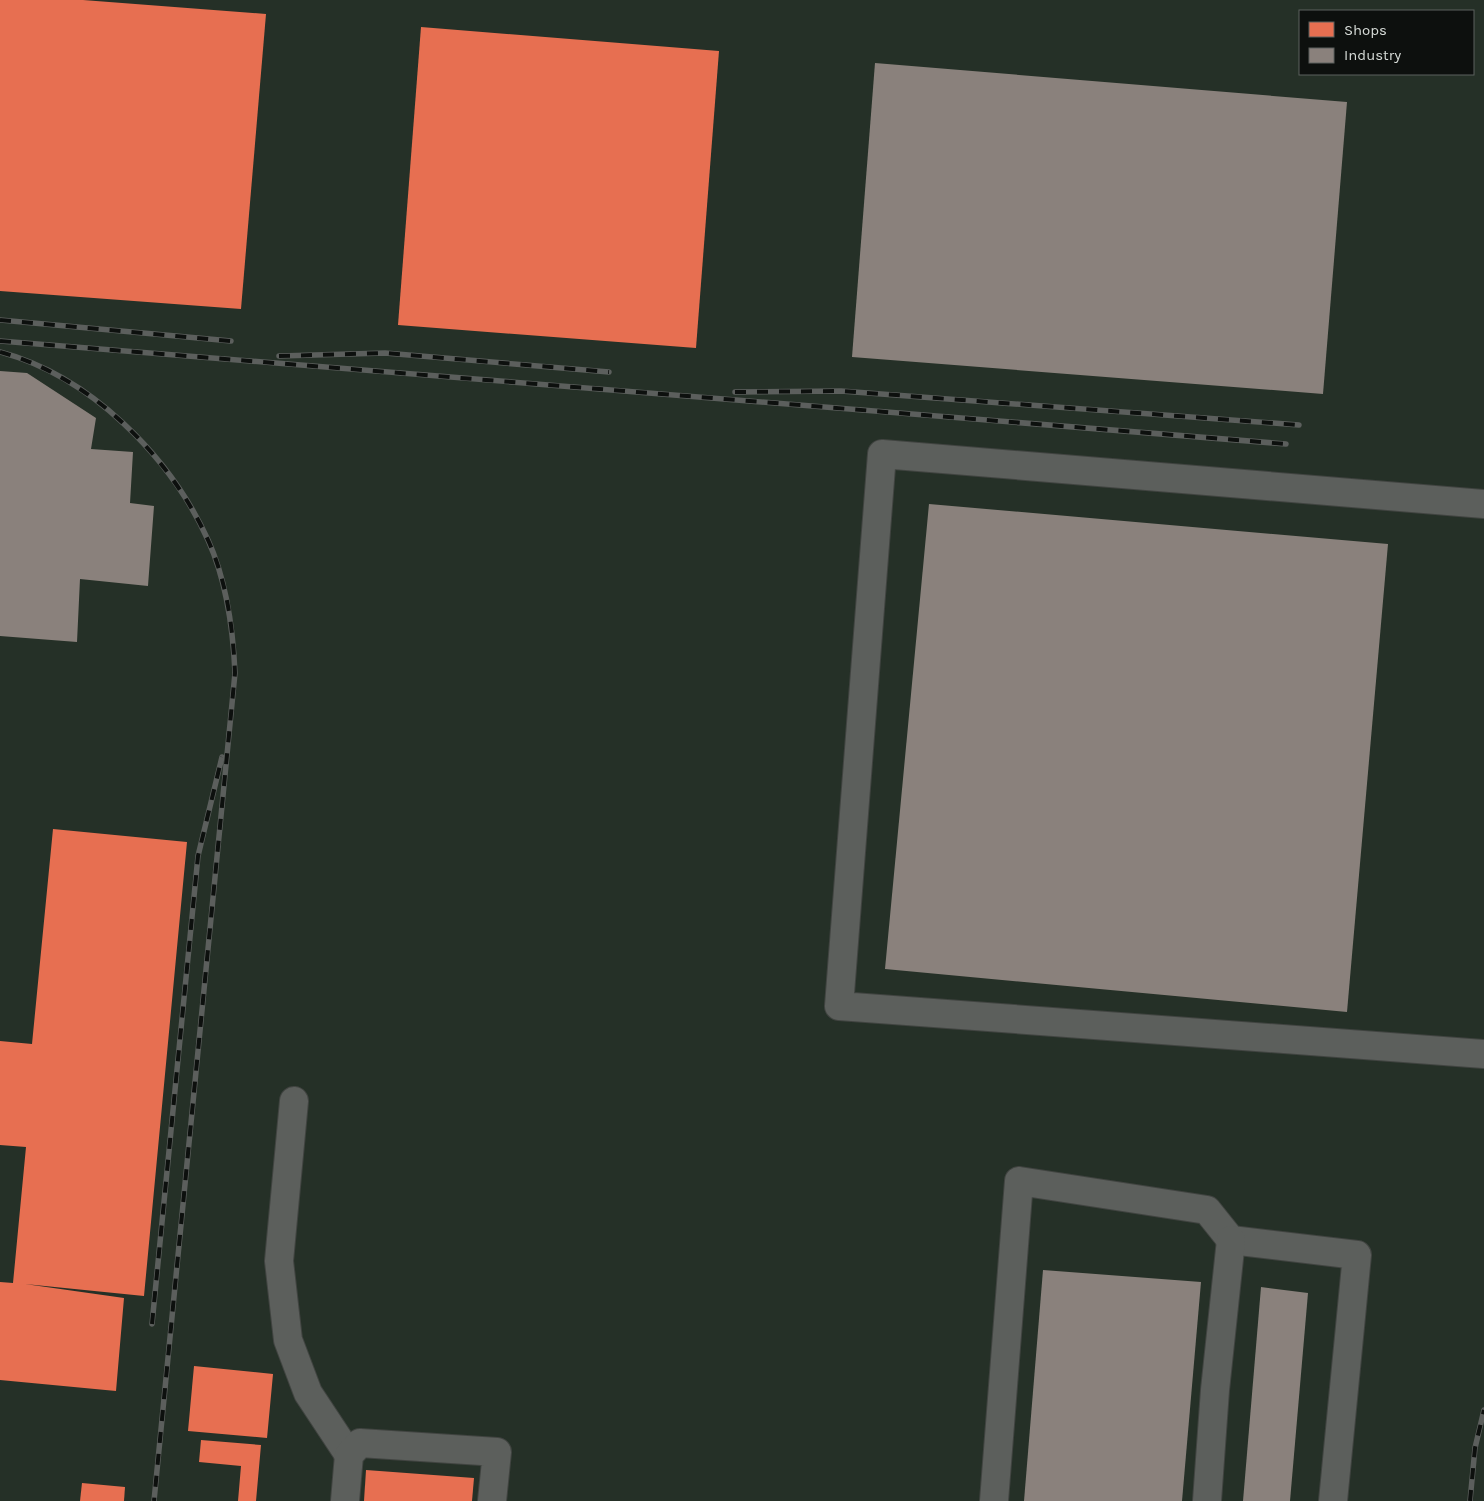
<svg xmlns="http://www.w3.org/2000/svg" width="1484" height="1501" font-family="Karla,sans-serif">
<rect width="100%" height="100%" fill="#232824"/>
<!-- built -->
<path fill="#253027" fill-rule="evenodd" d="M0 0H1484V1501H0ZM1300 11H1473V74H1300Z"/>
<!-- shops -->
<g fill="#e76f51">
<path d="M0 0H83L266 14 241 309 0 291Z"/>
<path d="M421 27 719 51 696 348 398 325Z"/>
<path d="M53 829 187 842 144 1296 25 1284 124 1298 116 1391 0 1380V1282L13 1283 26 1147 0 1145V1041L32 1044Z"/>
<path d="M194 1366 273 1374 267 1438 188 1431Z"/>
<path d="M201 1440 261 1445 256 1501H238L241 1466 199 1462Z"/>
<path d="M366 1470 474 1478 472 1501H364Z"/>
<path d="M82 1483 125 1487 124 1501H80Z"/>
</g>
<!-- industry -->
<g fill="#8a817c">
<path d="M875 63 1347 102 1323 394 852 357Z"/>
<path d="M0 371 27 373 96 418 91 449 133 452 130 503 154 506 148 586 80 579 77 642 0 636Z"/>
<path d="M929 504 1388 544 1347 1012 885 969Z"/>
<path d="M1043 1270 1201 1282 1182 1501H1024Z"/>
<path d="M1261 1287 1308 1293 1290 1501H1243Z"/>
</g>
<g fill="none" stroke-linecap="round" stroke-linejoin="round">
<!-- minor casing -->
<g stroke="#414441" stroke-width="30">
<g id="minor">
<path d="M1484 504 882 454 839 1006 1484 1054"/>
<path d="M294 1101 279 1261 288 1340 308 1393 349 1455"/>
<path d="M345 1501 349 1455 360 1443 497 1452 492 1501"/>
<path d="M994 1501 1019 1181 1207 1210 1231 1240 1357 1255 1333 1501"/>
<path d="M1207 1501 1215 1390 1231 1240"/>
</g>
</g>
<!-- minor -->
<use href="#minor" stroke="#5c5f5c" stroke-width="28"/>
<!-- rail casing -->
<g stroke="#5c5f5d" stroke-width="5.5">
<g id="rail">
<path d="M0 320 231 341"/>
<path d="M0 341 1286 444"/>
<path d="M0 352C90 376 170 456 208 540 227 582 233 628 235 673L154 1501"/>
<path d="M279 356 385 353 609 372"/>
<path d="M735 392 841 391 1299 425"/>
<path d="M152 1324 198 856 222 757"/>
<path d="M1470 1501 1475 1448 1484 1410"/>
</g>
</g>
<!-- rail -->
<use href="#rail" stroke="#0d100e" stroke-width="4" stroke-dasharray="11" stroke-linecap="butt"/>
</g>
<!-- legend -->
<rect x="1299" y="10" width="175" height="65" fill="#0d100e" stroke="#5d615e"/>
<rect x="1309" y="22" width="25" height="15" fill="#e76f51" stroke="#5d615e"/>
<text x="1344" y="35" font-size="15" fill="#d6dbd7">Shops</text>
<rect x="1309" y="48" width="25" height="15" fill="#8a817c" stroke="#5d615e"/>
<text x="1344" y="60" font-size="15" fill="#d6dbd7">Industry</text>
</svg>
